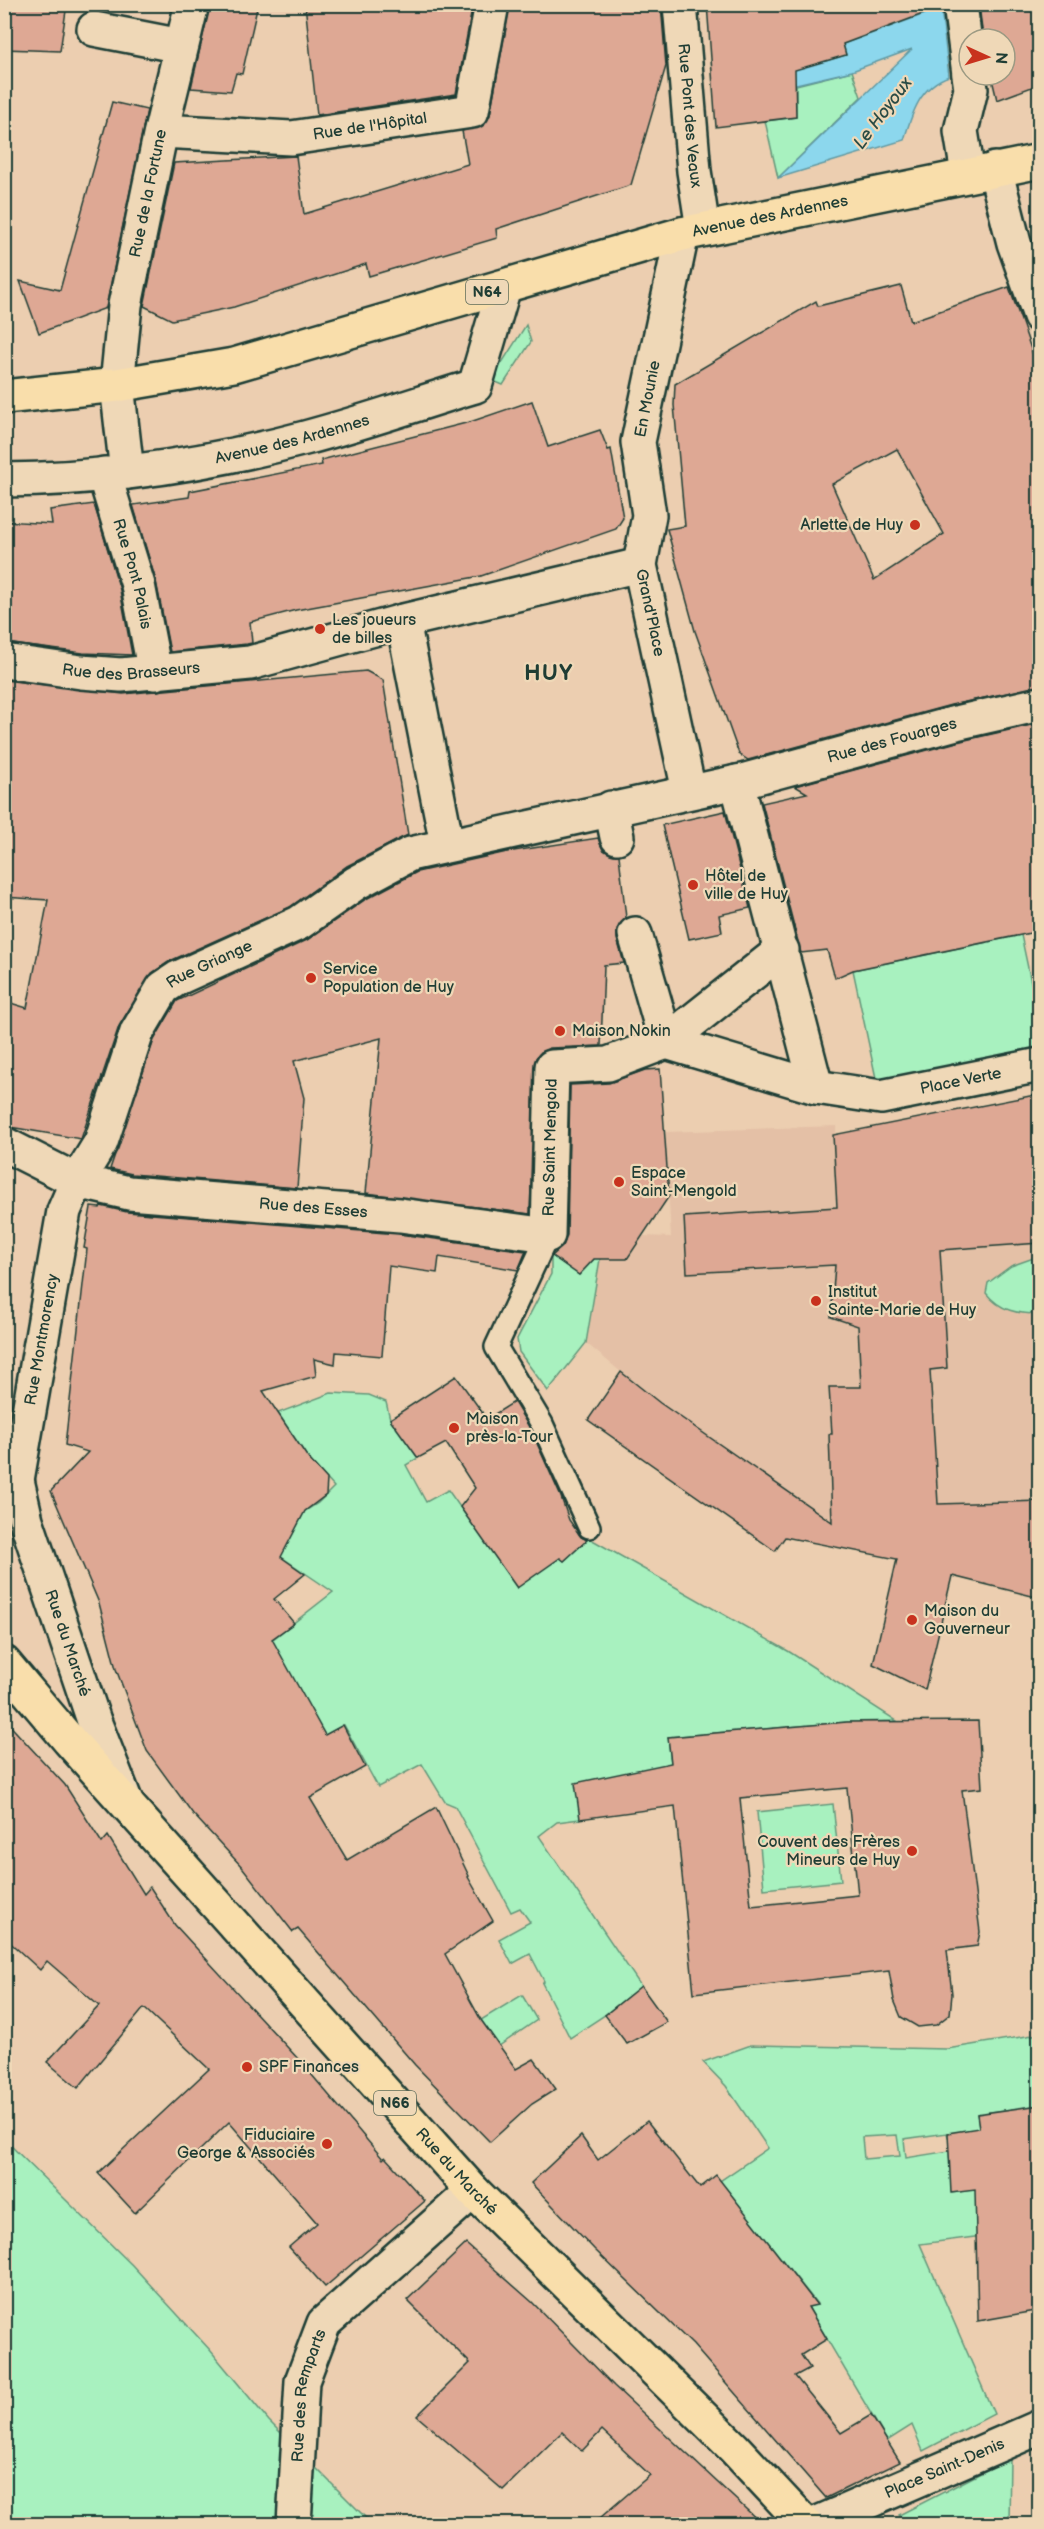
<svg xmlns="http://www.w3.org/2000/svg" width="1044" height="2529" font-family="'Balsamiq Sans',sans-serif">
<rect width="100%" height="100%" fill="#ecceb0"/>
<filter id="ink" filterUnits="userSpaceOnUse"><feTurbulence type="fractalNoise" baseFrequency=".0167" numOctaves="2"/><feDisplacementMap in="SourceGraphic" scale="12" xChannelSelector="R" yChannelSelector="G"/><feConvolveMatrix kernelMatrix="1 2 1 2 8 2 1 2 1" color-interpolation-filters="sRGB"/></filter>
<g filter="url(#ink)">
<!-- built -->
<path fill="#e4c0a6" d="M1039 1094V1546L786 1537 775 1551 588 1420 621 1372 586 1343 600 1259H627L642 1236 671 1237 665 1132 836 1126V1135Z"/>
<!-- green -->
<g fill="#a8f1bf" stroke="#64977a" stroke-width="1.5" fill-rule="evenodd">
<path d="M852 71 861 97 778 178 765 121 796 117V85Z"/>
<path d="M526 325 531 342 503 385 491 380Z"/>
<path d="M1021 935 1039 1020V1050L877 1083 853 970Z"/>
<path d="M551 1255 579 1275 598 1255 600 1259 586 1343 548 1391 519 1352 517 1339 551 1274Z"/>
<path d="M1039 1256V1314C1018 1314 1000 1311 986 1293L988 1283 1011 1266Z"/>
<path d="M331 1393 369 1395 386 1402 390 1419 418 1458 406 1465 426 1502 448 1490 517 1588 555 1552 564 1561 589 1538 788 1651 897 1721 847 1722 668 1737 671 1763 580 1819 557 1822 539 1836 641 1986 605 2015 570 2038 542 1983 544 1981 530 1954 512 1964 499 1939 530 1922 520 1908 511 1912 455 1806 445 1802 422 1764 378 1787 344 1725 325 1735 268 1643 333 1592 271 1550 292 1535 305 1511 318 1503 334 1487 308 1458 278 1413Z"/>
<path d="M833 1804 841 1881 764 1889 757 1812Z"/>
<path d="M522 1995 537 2020 499 2046 481 2020Z"/>
<path d="M1039 2034V2105L977 2114 980 2132 948 2137 947 2133 904 2139 906 2158 949 2151 952 2193 1011 2184 990 2235 920 2244 994 2414 923 2451 912 2425 887 2441 808 2307 817 2304 720 2181 768 2148 726 2086 703 2062 751 2045 947 2049ZM897 2135 900 2156 864 2159 862 2137Z"/>
<path d="M4 2139 132 2265 210 2350 269 2421 372 2524H5Z"/>
<path d="M1010 2458 1009 2524H906L899 2515Z"/>
</g>
<!-- water -->
<path fill="#8cd7ed" stroke="#6099a3" stroke-width="1.5" d="M941 8 949 76C920 86 912 113 904 140L778 178 912 49 852 71 792 85 789 61 823 50 826 61 846 55 843 44Z"/>
<!-- building -->
<g fill="#dea894" stroke="#1f3d34" stroke-width="1.5" fill-rule="evenodd">
<path d="M4 4H67L60 51 4 49Z"/>
<path d="M210 4H258L242 74 236 73 231 91 191 88Z"/>
<path d="M305 4H473L456 94 317 115Z"/>
<path d="M510 4H661L666 66 631 185 496 229 497 238 369 276 366 264 234 307 172 320 144 306 174 163 296 156 304 214 468 164 462 131 484 125 490 115Z"/>
<path d="M707 4H939V8L843 44 846 55 795 70 796 117 716 127Z"/>
<path d="M979 4H1040V84L997 100 991 75H1005V39H983Z"/>
<path d="M112 102 147 110 106 308 39 333 20 281 60 290Z"/>
<path d="M901 286 911 321 1009 287 1023 326 1040 375V686L951 705 748 760 739 754 695 631 667 529 685 526 674 405 675 384 816 301 818 306ZM897 449 944 534 874 580 832 484Z"/>
<path d="M532 401 548 447 600 430 608 450 611 449 623 518 616 529 481 576 296 610 250 622 252 643 247 644 170 652 156 581 133 505 189 497 190 491 322 465 321 460 470 422Z"/>
<path d="M94 504 120 590 132 655 83 653 4 643V521L52 524 50 510Z"/>
<path d="M366 671 383 680 408 835 347 866 290 907 170 961 152 973 119 1026 81 1139 4 1126V1001L27 1008 48 900 4 897V680L123 694Z"/>
<path d="M1040 723V931L853 970 835 978 827 950 801 953 762 803 807 793 795 786 961 741Z"/>
<path d="M725 811 750 908 719 915 722 932 689 939 662 825Z"/>
<path d="M598 838 603 850 619 855 626 918 617 929V939L624 963 604 965 601 1046 550 1048 542 1051 536 1058 530 1214 366 1193 381 1038 294 1061 304 1098 297 1188 132 1174 110 1169 154 1040 177 1001 307 940 366 899 417 872 507 852Z"/>
<path d="M660 1069 669 1196 627 1259H594L579 1275 552 1256 563 1246 567 1235 570 1085 609 1083 645 1070Z"/>
<path d="M1040 1094V1243L940 1250 947 1368 930 1370 938 1504 1040 1501V1598L952 1576 925 1690 873 1664 897 1559 785 1537 775 1551 588 1420 621 1372 660 1403 832 1522 829 1434H832L829 1387H861L858 1326 831 1317 835 1265 687 1273 684 1217 837 1207 833 1135Z"/>
<path d="M101 1206 127 1212 398 1234 526 1251 518 1270 439 1257 437 1273 389 1266 382 1356 336 1352 335 1364 314 1359 316 1376 263 1391 308 1458 327 1479 326 1495 305 1511 281 1557 305 1574 274 1599 294 1623 272 1639 325 1735 343 1725 365 1767 310 1798 347 1860 436 1807 469 1876 468 1877 493 1921 445 1954 481 2020 516 2069 534 2059 556 2089 532 2104 490 2142 415 2065 298 1929 293 1932 243 1868 193 1814 147 1751 116 1669 99 1603 51 1491 88 1452 65 1445 87 1249 84 1248 91 1207 100 1208Z"/>
<path d="M456 1376 487 1419 514 1402 531 1430 561 1497 569 1520 581 1537 587 1540 564 1561 560 1558 517 1588 460 1507 475 1488 446 1443 418 1458 390 1419Z"/>
<path d="M4 1719 65 1785 102 1843 108 1836 144 1894 150 1887 175 1925 300 2061 383 2159 385 2157 425 2201 325 2287 289 2247 317 2223 229 2122 135 2213 98 2173 209 2069 144 2008 78 2088 47 2062 99 2006 47 1961 40 1970 4 1937Z"/>
<path d="M978 1721 982 1788 962 1790 980 1932 977 1946 947 1950 952 1994 950 2014 936 2025 918 2027 901 2017 894 2000 889 1971 694 1993 675 1806 580 1819 575 1783 671 1763 668 1737 847 1722ZM847 1788 858 1895 751 1906 740 1798Z"/>
<path d="M641 1986 667 2022 627 2044 605 2015Z"/>
<path d="M1040 2105V2310L978 2321 975 2190 951 2193 948 2133 979 2128 977 2114Z"/>
<path d="M647 2121 700 2188 716 2175 817 2305 808 2307 827 2339 801 2355 810 2368 795 2376 841 2433 871 2415 900 2462 826 2498 693 2345 594 2249 531 2183 581 2136 598 2160Z"/>
<path d="M466 2244 532 2302 614 2386 762 2524H593L650 2475 602 2430 582 2451 562 2432 503 2490 417 2416 470 2363 407 2300Z"/>
</g>
<g fill="none" stroke-linecap="round" stroke-linejoin="round">
<!-- lane casing -->
<g stroke="#1f3d34" stroke-width="26">
<path id="lane" d="M548 1235 496 1347 542 1424 589 1527"/>
</g>
<!-- street casing -->
<g stroke="#1f3d34" stroke-width="38">
<g id="street">
<path id="s1" d="M680 4 694 171 703 229"/>
<path d="M960 4 969 74"/>
<path d="M94 29 181 46"/>
<path id="s2" d="M161 131 291 138 472 111 492 4"/>
<path d="M995 169 1014 243 1040 316"/>
<path d="M968 174 961 131 971 89 969 75"/>
<path id="s3" d="M682 234 638 442 649 515 640 565 689 791"/>
<path id="s4" d="M127 472 117 385 125 305 161 131 192 4"/>
<path id="s5" d="M104 474 138 585 155 673"/>
<path id="s6" d="M4 480C106 479 207 464 305 438 362 423 419 403 475 386L504 287"/>
<path d="M403 621 447 844"/>
<path id="s7" d="M4 661 81 672 121 675 250 663 403 621 640 565"/>
<path d="M737 782 816 1087"/>
<path d="M611 808 617 837"/>
<path id="s8" d="M635 934 666 1042 816 1087 881 1097 1040 1065"/>
<path id="s9" d="M4 1144 77 1181 129 1193 400 1215 548 1235 552 1067 608 1064 666 1042 782 950"/>
<path id="s10" d="M17 1480 26 1520 94 1721 126 1802"/>
<path id="s11" d="M4 1497 17 1480 64 1211 77 1181 101 1142 137 1032 163 988 178 978 299 923 356 883 410 854 746 780 956 723 1040 704"/>
<path id="s12" d="M294 2524 302 2381 324 2323 473 2191"/>
<path id="s13" d="M816 2524 1040 2427"/>
</g>
</g>
<!-- primary casing -->
<g stroke="#1f3d34" stroke-width="38">
<g id="primary">
<path id="s14" d="M4 397 117 385 234 365 682 234 1040 161"/>
<path id="s15" d="M4 1663 69 1740 473 2191 734 2448 805 2524"/>
</g>
</g>
<!-- lane -->
<use href="#lane" stroke="#efd8b7" stroke-width="21"/>
<!-- street -->
<use href="#street" stroke="#efd8b7" stroke-width="33"/>
<!-- primary -->
<use href="#primary" stroke="#f9deab" stroke-width="33"/>
</g>
</g>
<!-- markers -->
<g fill="#c8321e" stroke="#efd8b7" stroke-width="2">
<circle cx="915" cy="525" r="6"/>
<circle cx="320" cy="629" r="6"/>
<circle cx="693" cy="885" r="6"/>
<circle cx="311" cy="978" r="6"/>
<circle cx="560" cy="1031" r="6"/>
<circle cx="619" cy="1182" r="6"/>
<circle cx="816" cy="1301" r="6"/>
<circle cx="454" cy="1428" r="6"/>
<circle cx="912" cy="1620" r="6"/>
<circle cx="912" cy="1851" r="6"/>
<circle cx="247" cy="2067" r="6"/>
<circle cx="327" cy="2144" r="6"/>
</g>
<g text-anchor="middle" dominant-baseline="central" stroke-width="4.5" stroke-linejoin="round" paint-order="stroke">
<!-- shield labels -->
<g fill="#efd8b7" stroke="#5d6c5b" stroke-width="1.5">
<rect x="466" y="280" width="42" height="24" rx="4.5"/>
<rect x="374" y="2091" width="42" height="24" rx="4.5"/>
</g>
<g font-size="15" font-weight="bold" fill="#1f3d34">
<text x="487" y="292">N64</text>
<text x="395" y="2103">N66</text>
</g>
<!-- street labels -->
<g font-size="16" fill="#1f3d34" stroke="#efd8b7">
<text stroke="none"><textPath href="#s1" startOffset="112">Rue Pont des Veaux</textPath></text>
<text stroke="none"><textPath href="#s2" startOffset="210">Rue de l'Hôpital</textPath></text>
<text stroke="none"><textPath href="#s4" startOffset="282">Rue de la Fortune</textPath></text>
<text stroke="none"><textPath href="#s14" startOffset="789">Avenue des Ardennes</textPath></text>
<text transform="translate(648 399) rotate(-79)">En Mounie</text>
<text stroke="none"><textPath href="#s6" startOffset="292">Avenue des Ardennes</textPath></text>
<text stroke="none"><textPath href="#s5" startOffset="104">Rue Pont Palais</textPath></text>
<text stroke="none"><textPath href="#s3" startOffset="386">Grand'Place</textPath></text>
<text stroke="none"><textPath href="#s7" startOffset="128">Rue des Brasseurs</textPath></text>
<text stroke="none"><textPath href="#s11" startOffset="1317">Rue des Fouarges</textPath></text>
<text stroke="none"><textPath href="#s11" startOffset="592">Rue Griange</textPath></text>
<text stroke="none"><textPath href="#s8" startOffset="416">Place Verte</textPath></text>
<text stroke="none"><textPath href="#s9" startOffset="644">Rue Saint Mengold</textPath></text>
<text stroke="none"><textPath href="#s9" startOffset="320">Rue des Esses</textPath></text>
<text stroke="none"><textPath href="#s11" startOffset="164">Rue Montmorency</textPath></text>
<text stroke="none"><textPath href="#s10" startOffset="171">Rue du Marché</textPath></text>
<text stroke="none"><textPath href="#s15" startOffset="681">Rue du Marché</textPath></text>
<text stroke="none"><textPath href="#s12" startOffset="130">Rue des Remparts</textPath></text>
<text stroke="none"><textPath href="#s13" startOffset="140">Place Saint-Denis</textPath></text>
</g>
<!-- poi labels -->
<g font-size="16" fill="#1f3d34" stroke="#efd8b7" text-anchor="start">
<text x="903" y="525" text-anchor="end">Arlette de Huy</text>
<text x="332" y="620">Les joueurs<tspan x="332" dy="18">de billes</tspan></text>
<text x="705" y="876">Hôtel de<tspan x="705" dy="18">ville de Huy</tspan></text>
<text x="323" y="969">Service<tspan x="323" dy="18">Population de Huy</tspan></text>
<text x="572" y="1031">Maison Nokin</text>
<text x="631" y="1173">Espace<tspan x="631" dy="18">Saint-Mengold</tspan></text>
<text x="828" y="1292">Institut<tspan x="828" dy="18">Sainte-Marie de Huy</tspan></text>
<text x="466" y="1419">Maison<tspan x="466" dy="18">près-la-Tour</tspan></text>
<text x="924" y="1611">Maison du<tspan x="924" dy="18">Gouverneur</tspan></text>
<text x="900" y="1842" text-anchor="end">Couvent des Frères<tspan x="900" dy="18">Mineurs de Huy</tspan></text>
<text x="259" y="2067">SPF Finances</text>
<text x="315" y="2135" text-anchor="end">Fiduciaire<tspan x="315" dy="18">George &amp; Associés</tspan></text>
</g>
<!-- water labels -->
<g font-size="18" font-style="italic" fill="#2a4c46" stroke="#efd8b7">
<text transform="translate(883 113) rotate(-53)">Le Hoyoux</text>
</g>
<!-- district labels -->
<g font-size="22" font-weight="bold" letter-spacing="1.5" fill="#1f3d34" stroke="#efd8b7">
<text x="549" y="673">HUY</text>
</g>
</g>
<!-- margin -->
<rect width="1044" height="2529" fill="none" stroke="#efd8b7" stroke-width="24"/>
<rect x="12" y="12" width="1020" height="2505" fill="none" stroke="#1f3d34" stroke-width="2" filter="url(#ink)"/>
<!-- north arrow -->
<g transform="translate(987 57) rotate(94)"><circle r="28" fill="#efd8b7" stroke="#9c9a83" stroke-width="1.5"/>
<path d="M0-4.5L10 22L0 15L-10 22Z" fill="#c8321e"/>
<text y="-9" font-size="16" font-weight="bold" text-anchor="middle" fill="#1f3d34">N</text>
</g>
</svg>
